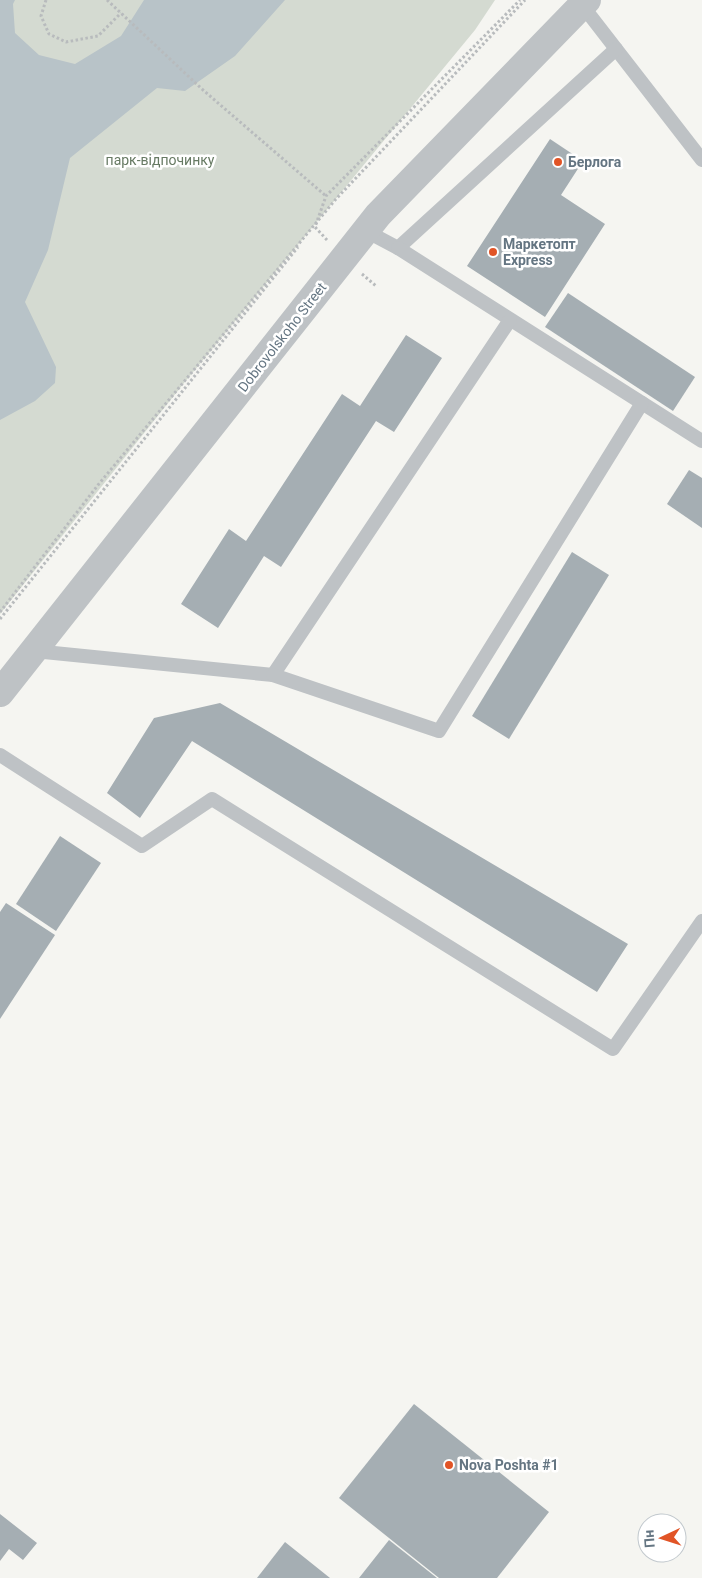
<svg xmlns="http://www.w3.org/2000/svg" width="702" height="1578" font-family="Roboto,sans-serif">
<rect width="100%" height="100%" fill="#f5f5f1"/>
<!-- green -->
<path fill="#d4dad1" d="M0 0H495L475 30 184 383 0 614Z"/>
<!-- water -->
<path fill="#b8c3c8" d="M0 0H15L13 4 15 33 39 55 75 64 121 36 144 0H285L235 56 185 91 157 88 70 158 48 250 25 302 56 367 55 383 35 401 0 420Z"/>
<!-- building -->
<g fill="#a5aeb3">
<path d="M550 139 583 161 561 195 605 224 545 317 467 266Z"/>
<path d="M568 293 695 377 673 411 545 327Z"/>
<path d="M406 335 442 358 394 432 376 421 281 567 264 556 218 628 181 604 229 529 246 541 342 394 360 406Z"/>
<path d="M689 470 702 478V528L667 504Z"/>
<path d="M572 552 609 575 509 739 472 716Z"/>
<path d="M220 703 628 944 597 992 192 741 140 818 107 793 154 718Z"/>
<path d="M60 836 101 863 56 931 16 904Z"/>
<path d="M6 903 55 935 0 1019V912Z"/>
<path d="M414 1404 549 1512 497 1578H439L339 1498Z"/>
<path d="M0 1514 37 1543 23 1560 9 1549 0 1561Z"/>
<path d="M389 1540 437 1578H359Z"/>
<path d="M285 1542 330 1578H257Z"/>
</g>
<g fill="none" stroke-linecap="round" stroke-linejoin="round">
<!-- path -->
<g stroke="#b8bbbd" stroke-width="3" stroke-dasharray="2.5 2.5" stroke-linecap="butt">
<path d="M46 0 41 16 49 34 66 42 98 36 121 13"/>
<path d="M107 0 203 90 326 196"/>
<path d="M327 240 315 227 326 196 520 0"/>
<path d="M362 274 376 286"/>
<path d="M0 612 98 485 336 199 525 0"/>
<path d="M0 619 298 247"/>
</g>
<!-- service -->
<g stroke="#bec2c5" stroke-width="14">
<path d="M582 5 702 160"/>
<path d="M366 231 398 248 616 49"/>
<path d="M398 248 702 441"/>
<path d="M34 651 273 675 510 320"/>
<path d="M273 675 439 731 642 403"/>
<path d="M0 755 142 846 212 799 613 1049 702 921"/>
</g>
<!-- minor -->
<path stroke="#bec2c5" stroke-width="28" d="M0 693 378 215 587 0"/>
</g>
<!-- markers -->
<g fill="#e15426" stroke="#fff" stroke-width="2">
<circle cx="558" cy="162" r="5"/>
<circle cx="493" cy="252" r="5"/>
<circle cx="449" cy="1465" r="5"/>
</g>
<g text-anchor="middle" dominant-baseline="central" stroke-width="5" stroke-linejoin="round" paint-order="stroke">
<!-- park labels -->
<g font-size="14" fill="#677a63" stroke="#fff">
<text x="160" y="160">парк-відпочинку</text>
</g>
<!-- poi labels -->
<g font-size="14" font-weight="bold" fill="#647582" stroke="#fff" text-anchor="start">
<text x="568" y="162">Берлога</text>
<text x="503" y="244">Маркетопт<tspan x="503" dy="16">Express</tspan></text>
<text x="459" y="1465">Nova Poshta #1</text>
</g>
<!-- street labels -->
<g font-size="14" fill="#647582" stroke="#fff">
<text transform="translate(282 337) rotate(-52)">Dobrovolskoho Street</text>
</g>
</g>
<!-- north arrow -->
<g transform="translate(662 1538) rotate(266)"><circle r="24" fill="#ffffff" stroke="#c1c8cd"/>
<path d="M0-4L9 19L0 12L-9 19Z" fill="#e15426"/>
<text y="-8" font-size="14" font-weight="bold" text-anchor="middle" fill="#647582">Пн</text>
</g>
</svg>
